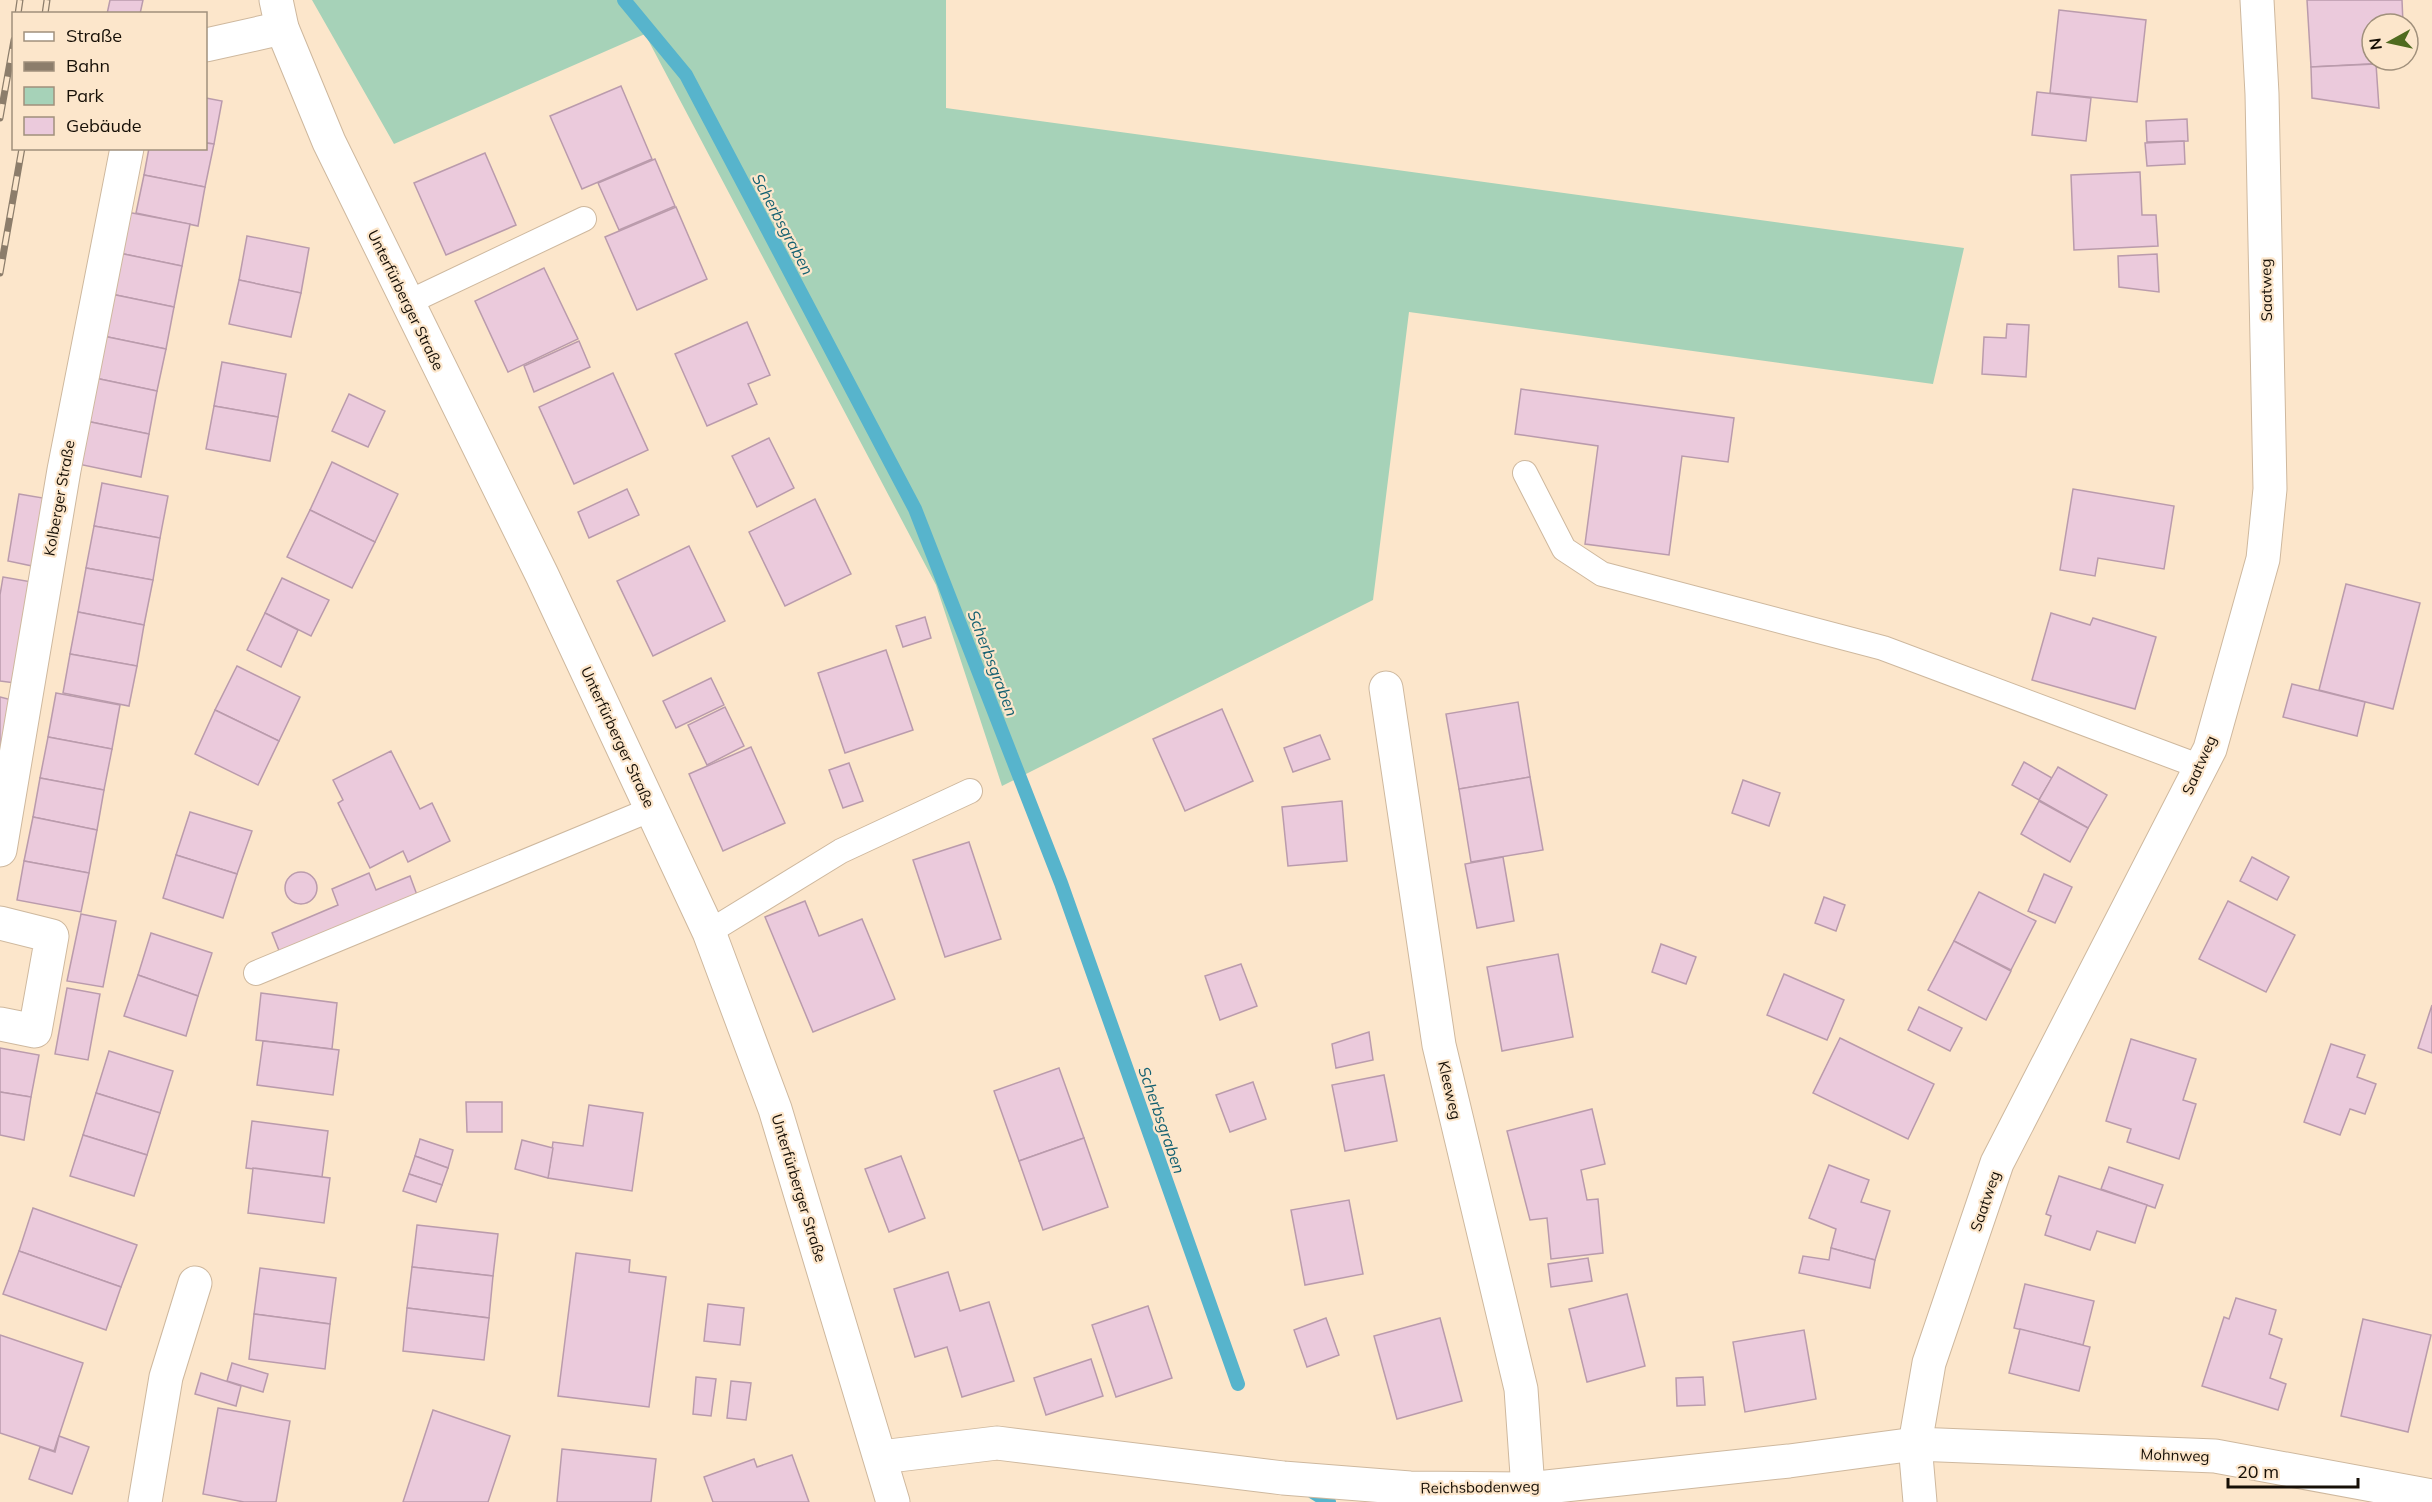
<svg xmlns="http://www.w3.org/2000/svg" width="2432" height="1502" font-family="Mulish,sans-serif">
<rect width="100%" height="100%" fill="#fce6cb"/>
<!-- green -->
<path fill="#a6d2b8" d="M312 0H946V108L1964 248 1933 384 1409 312 1373 600 1002 786 936 585 645 34 394 144Z"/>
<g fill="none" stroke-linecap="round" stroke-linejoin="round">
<!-- stream -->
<g stroke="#57b4cc" stroke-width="14">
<path d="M624 0 686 75 915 509 1061 883 1238 1384"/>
<path d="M1313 1492 1329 1502"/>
</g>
</g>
<!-- building -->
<g fill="#ebcadc" stroke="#ba9bac" stroke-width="1.5">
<path d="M110 0H143L140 14H107Z"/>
<path d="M2307 0H2402L2403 24H2372V60H2404L2405 62 2311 67Z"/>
<path d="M2059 10 2146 20 2137 102 2050 93Z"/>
<path d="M2376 64 2379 108 2312 98 2311 67Z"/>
<path d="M621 86 652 159 582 189 550 116Z"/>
<path d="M2037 92 2091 98 2086 141 2032 135Z"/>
<path d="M206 98 222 101 214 144 206 143Z"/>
<path d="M2187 119 2188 141 2147 142 2146 121Z"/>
<path d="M2184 141 2185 164 2147 166 2145 143Z"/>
<path d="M206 143 214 144 205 187 144 175 149 148H206Z"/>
<path d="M485 153 516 225 446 255 414 183Z"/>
<path d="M655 159 675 206 619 230 598 183Z"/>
<path d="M2140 172 2142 215H2156L2158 246 2074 250 2071 175Z"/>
<path d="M144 175 205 187 198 226 136 213Z"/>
<path d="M676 207 707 279 637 310 605 237Z"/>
<path d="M127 212 190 224 182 266 119 253Z"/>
<path d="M247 236 309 248 301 293 239 280Z"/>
<path d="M119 253 182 266 174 307 111 294Z"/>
<path d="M2157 254 2159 292 2119 287 2118 256Z"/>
<path d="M544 268 578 339 508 372 475 301Z"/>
<path d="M239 280 301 293 291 337 229 324Z"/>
<path d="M111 294 174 307 166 349 103 336Z"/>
<path d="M747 322 770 375 748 384 757 404 707 426 675 354Z"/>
<path d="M2007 324 2029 325 2026 377 1982 374 1984 337 2006 338Z"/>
<path d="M103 336 166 349 157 391 95 378Z"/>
<path d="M579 341 590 367 534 392 524 366Z"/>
<path d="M222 362 286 374 278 417 214 406Z"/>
<path d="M613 373 648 450 574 484 539 407Z"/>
<path d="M95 378 157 391 149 434 86 421Z"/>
<path d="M1521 389 1734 418 1728 462 1682 456 1669 555 1585 544 1598 446 1515 434Z"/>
<path d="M349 394 385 411 368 447 332 431Z"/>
<path d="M214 406 278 417 270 461 206 449Z"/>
<path d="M86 421 149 434 141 477 78 464Z"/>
<path d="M769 438 794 488 757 507 732 456Z"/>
<path d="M332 462 398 494 375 542 310 510Z"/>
<path d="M102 483 168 496 160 538 94 526Z"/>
<path d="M627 489 639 515 589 538 578 512Z"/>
<path d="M2073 489 2174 506 2164 569 2098 558 2095 576 2060 570Z"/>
<path d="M19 494 49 499 37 567 8 561Z"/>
<path d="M815 499 851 574 785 606 749 532Z"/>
<path d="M310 510 375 542 352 588 287 557Z"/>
<path d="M94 526 160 538 153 580 86 568Z"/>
<path d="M689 546 725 621 653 656 617 581Z"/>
<path d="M86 568 153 580 144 625 78 612Z"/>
<path d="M3 577 32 582 15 683 0 681V595Z"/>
<path d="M282 578 329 600 311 636 265 613Z"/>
<path d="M2346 584 2420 603 2393 709 2319 690Z"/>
<path d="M78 612 144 625 137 666 70 654Z"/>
<path d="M265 613 298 630 281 667 247 650Z"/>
<path d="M2051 613 2090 625 2093 618 2156 637 2135 709 2032 680Z"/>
<path d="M925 617 931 638 903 647 896 626Z"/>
<path d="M886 650 913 730 845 753 818 673Z"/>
<path d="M70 654 137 666 129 706 63 693Z"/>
<path d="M237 666 300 697 279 741 215 710Z"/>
<path d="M711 678 724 705 676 728 663 701Z"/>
<path d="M2292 684 2365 702 2357 736 2283 717Z"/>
<path d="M56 693 120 705 112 749 48 737Z"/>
<path d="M0 697 12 700 0 764Z"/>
<path d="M1518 702 1530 777 1459 789 1446 714Z"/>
<path d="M725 707 744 746 707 765 688 725Z"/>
<path d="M1222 709 1253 781 1185 811 1153 739Z"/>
<path d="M215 710 279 741 258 785 195 754Z"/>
<path d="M1320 735 1330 759 1293 772 1284 748Z"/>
<path d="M48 737 112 749 104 790 40 778Z"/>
<path d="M751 747 785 823 723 851 689 774Z"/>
<path d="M391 751 420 809 432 803 450 841 408 862 403 851 370 868 338 803 343 800 333 780Z"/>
<path d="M2024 762 2052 778 2039 800 2012 785Z"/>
<path d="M849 763 863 801 843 808 829 770Z"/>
<path d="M2058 767 2107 795 2088 828 2039 800Z"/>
<path d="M1530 777 1543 850 1471 862 1459 789Z"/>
<path d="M40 778 104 790 97 830 33 817Z"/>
<path d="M1743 780 1780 793 1769 826 1732 813Z"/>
<path d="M1342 801 1347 861 1288 866 1282 807Z"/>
<path d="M2039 801 2088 828 2070 862 2021 834Z"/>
<path d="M190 812 252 831 237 874 176 855Z"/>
<path d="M33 817 97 830 89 873 24 861Z"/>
<path d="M969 842 1001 939 945 957 913 860Z"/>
<path d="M176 855 237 874 223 918 163 898Z"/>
<path d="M1503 857 1514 921 1477 928 1465 864Z"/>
<path d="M2252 857 2289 877 2277 900 2240 881Z"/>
<path d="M24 861 89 873 81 912 17 900Z"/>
<circle cx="301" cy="888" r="16"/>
<path d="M369 873 376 890 410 876 417 895 280 953 272 933 338 905 332 889Z"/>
<path d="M2044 874 2072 887 2055 923 2028 911Z"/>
<path d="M1979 892 2036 921 2011 970 1954 941Z"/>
<path d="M1824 897 1845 905 1836 931 1815 923Z"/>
<path d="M805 901 819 936 862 919 895 999 813 1032 765 917Z"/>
<path d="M2228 901 2295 935 2266 992 2199 959Z"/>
<path d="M81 914 116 921 103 987 67 981Z"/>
<path d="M151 933 212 953 198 996 138 975Z"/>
<path d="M1954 941 2011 971 1986 1020 1928 990Z"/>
<path d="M1661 944 1696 957 1686 984 1652 972Z"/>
<path d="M1558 954 1573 1037 1502 1051 1487 967Z"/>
<path d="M1241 964 1257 1006 1220 1020 1205 976Z"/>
<path d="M1784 974 1844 1000 1827 1040 1767 1015Z"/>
<path d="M138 975 198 996 186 1036 124 1016Z"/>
<path d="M67 988 100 994 88 1060 55 1054Z"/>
<path d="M261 993 337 1003 332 1049 256 1040Z"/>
<path d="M2432 1005V1053L2418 1048Z"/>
<path d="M1919 1007 1962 1028 1950 1051 1908 1030Z"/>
<path d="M1369 1032 1373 1060 1336 1068 1332 1044Z"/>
<path d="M1840 1038 1934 1084 1908 1139 1813 1093Z"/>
<path d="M2131 1039 2196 1059 2183 1100 2196 1104 2179 1159 2127 1142 2131 1129 2106 1121Z"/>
<path d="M263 1041 339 1050 333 1095 257 1085Z"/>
<path d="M2331 1044 2365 1055 2357 1077 2376 1084 2365 1114 2350 1109 2340 1135 2304 1122Z"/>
<path d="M0 1048 39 1055 31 1097 0 1092Z"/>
<path d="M109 1051 173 1071 160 1113 96 1093Z"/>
<path d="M1059 1068 1084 1138 1019 1161 994 1091Z"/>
<path d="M1384 1075 1397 1141 1345 1151 1332 1085Z"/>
<path d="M1253 1082 1266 1119 1230 1132 1216 1095Z"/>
<path d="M0 1092 31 1097 24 1140 0 1135Z"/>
<path d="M96 1093 160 1113 147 1155 83 1135Z"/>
<path d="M466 1102H502V1132H467Z"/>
<path d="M589 1105 643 1113 632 1191 548 1178 553 1142 583 1146Z"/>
<path d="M1592 1109 1605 1164 1581 1170 1587 1200 1598 1199 1603 1253 1551 1259 1547 1218 1530 1220 1507 1131Z"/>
<path d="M252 1121 328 1131 322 1177 246 1168Z"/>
<path d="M83 1135 147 1155 134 1196 70 1176Z"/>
<path d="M1084 1138 1108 1207 1043 1230 1019 1161Z"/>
<path d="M420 1139 453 1150 448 1168 415 1156Z"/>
<path d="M522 1140 553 1148 548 1178 515 1169Z"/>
<path d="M415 1156 448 1168 442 1185 409 1174Z"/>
<path d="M901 1156 925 1218 889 1232 865 1169Z"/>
<path d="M1829 1165 1869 1180 1861 1202 1890 1211 1875 1260 1831 1248 1836 1229 1809 1218Z"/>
<path d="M2109 1167 2163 1185 2155 1208 2101 1189Z"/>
<path d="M253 1168 330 1178 324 1223 248 1213Z"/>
<path d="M409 1174 442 1185 436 1202 403 1191Z"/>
<path d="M2059 1176 2147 1205 2135 1243 2097 1231 2090 1250 2045 1235 2051 1216 2046 1214Z"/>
<path d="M1349 1200 1363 1274 1305 1285 1291 1210Z"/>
<path d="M33 1208 137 1245 121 1287 19 1251Z"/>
<path d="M417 1225 498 1234 493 1276 412 1267Z"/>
<path d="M1831 1248 1875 1260 1870 1288 1799 1273 1803 1256 1829 1260Z"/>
<path d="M19 1251 121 1287 106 1330 3 1294Z"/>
<path d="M576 1253 630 1260 629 1272 666 1277 649 1407 558 1396Z"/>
<path d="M1588 1258 1592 1281 1551 1287 1548 1264Z"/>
<path d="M412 1267 493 1276 489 1318 407 1308Z"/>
<path d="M260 1268 336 1278 330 1324 254 1314Z"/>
<path d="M948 1272 960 1311 989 1302 1014 1381 962 1397 947 1347 915 1357 894 1289Z"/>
<path d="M2025 1284 2094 1301 2083 1345 2014 1328Z"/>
<path d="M1627 1294 1645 1366 1587 1382 1569 1309Z"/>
<path d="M2236 1298 2276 1310 2269 1334 2282 1339 2270 1378 2286 1384 2278 1410 2202 1386 2224 1317 2229 1319Z"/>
<path d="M708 1304 744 1308 740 1345 704 1341Z"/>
<path d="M1148 1306 1172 1378 1116 1397 1092 1325Z"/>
<path d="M407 1308 489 1318 484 1360 403 1351Z"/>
<path d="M254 1314 330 1324 325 1369 249 1359Z"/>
<path d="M1326 1318 1339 1355 1307 1367 1294 1330Z"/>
<path d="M1440 1318 1462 1401 1397 1419 1374 1336Z"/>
<path d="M2363 1319 2431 1335 2408 1432 2341 1416Z"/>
<path d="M2020 1329 2090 1347 2079 1391 2009 1373Z"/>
<path d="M1804 1330 1816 1399 1745 1412 1733 1342Z"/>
<path d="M0 1335 83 1363 54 1451 0 1433Z"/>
<path d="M1091 1359 1103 1396 1046 1415 1034 1378Z"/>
<path d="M232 1363 268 1374 263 1392 227 1381Z"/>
<path d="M201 1373 241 1386 236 1406 195 1394Z"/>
<path d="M696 1377 716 1379 711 1416 693 1414Z"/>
<path d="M1703 1377 1705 1405 1677 1406 1676 1378Z"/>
<path d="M731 1381 751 1383 746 1420 727 1418Z"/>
<path d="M218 1408 290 1421 276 1502H244L203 1494Z"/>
<path d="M433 1410 510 1436 488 1502H403Z"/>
<path d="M59 1436 89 1447 72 1494 29 1479 40 1447 55 1452Z"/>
<path d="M562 1449 656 1459 651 1502H557Z"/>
<path d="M792 1455 809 1502H713L704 1477 754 1459 757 1467Z"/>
</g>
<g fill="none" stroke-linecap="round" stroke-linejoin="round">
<!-- service casing -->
<g stroke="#ceb89e" stroke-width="26">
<g id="service">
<path d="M407 303 584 219"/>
<path d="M1525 473 1564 549 1602 574 1883 648 2201 767"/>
<path d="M709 932 841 851 970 791"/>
<path d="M256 973 652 809"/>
</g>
</g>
<!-- minor casing -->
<g stroke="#ceb89e" stroke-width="35">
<g id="minor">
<path d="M276 0 282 28 329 142 542 575 709 932 775 1109 893 1502"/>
<path d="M206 45 282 28"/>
<path d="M1386 688 1439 1045 1521 1389 1528 1489"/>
<path d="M0 850 64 470 127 148"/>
<path d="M0 923 52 936 35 1031 0 1024"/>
<path d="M881 1457 997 1443 1283 1478 1410 1488 1528 1489 1789 1461 1915 1444 2215 1456 2432 1496"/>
<path d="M145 1502 166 1377 195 1283"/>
<path d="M1920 1502 1915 1444 1929 1363 1997 1163 2210 749 2263 559 2270 489 2262 94 2257 0"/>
</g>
</g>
<!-- service -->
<use href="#service" stroke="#fff" stroke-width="24"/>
<!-- minor -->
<use href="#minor" stroke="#fff" stroke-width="33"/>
<!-- rail casing -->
<g stroke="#8c7d6b" stroke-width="7">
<g id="rail">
<path d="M18 14 20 0"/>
<path d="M45 14 47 0"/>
<path d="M0 118 14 40"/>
<path d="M0 273 22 148"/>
</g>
</g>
<!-- rail -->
<use href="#rail" stroke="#fce6cb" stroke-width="4.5" stroke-dasharray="14" stroke-linecap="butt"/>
</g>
<g text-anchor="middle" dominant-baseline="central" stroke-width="4.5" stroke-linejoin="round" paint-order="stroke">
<!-- street labels -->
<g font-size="15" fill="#160f06" stroke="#fce6cb">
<text transform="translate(2266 290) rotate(-91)">Saatweg</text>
<text transform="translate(406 300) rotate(64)">Unterfürberger Straße</text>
<text transform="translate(59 498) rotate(-80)">Kolberger Straße</text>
<text transform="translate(618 737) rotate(65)">Unterfürberger Straße</text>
<text transform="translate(2199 765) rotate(-66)">Saatweg</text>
<text transform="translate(1450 1090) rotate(77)">Kleeweg</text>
<text transform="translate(799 1188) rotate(73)">Unterfürberger Straße</text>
<text transform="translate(1985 1201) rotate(-71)">Saatweg</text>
<text transform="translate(2175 1455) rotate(2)">Mohnweg</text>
<text transform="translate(1480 1487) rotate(-1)">Reichsbodenweg</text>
</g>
<!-- water labels -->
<g font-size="16" font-style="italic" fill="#136071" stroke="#fce6cb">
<text transform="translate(783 224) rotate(62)">Scherbsgraben</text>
<text transform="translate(993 663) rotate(69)">Scherbsgraben</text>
<text transform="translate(1162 1120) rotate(71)">Scherbsgraben</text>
</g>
</g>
<!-- legend -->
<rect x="12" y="12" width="195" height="138" fill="#fce6cb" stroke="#a0907c" stroke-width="1.5"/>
<rect x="24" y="32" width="30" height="9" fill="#ffffff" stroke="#a0907c" stroke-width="1.5"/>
<text x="66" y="42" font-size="18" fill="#160f06">Straße</text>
<rect x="24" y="62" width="30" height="9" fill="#8c7d6b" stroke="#a0907c" stroke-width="1.5"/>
<text x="66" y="72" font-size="18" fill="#160f06">Bahn</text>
<rect x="24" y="87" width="30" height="18" fill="#a6d2b8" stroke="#a0907c" stroke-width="1.5"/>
<text x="66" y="102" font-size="18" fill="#160f06">Park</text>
<rect x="24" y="117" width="30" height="18" fill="#ebcadc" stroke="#a0907c" stroke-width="1.5"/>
<text x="66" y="132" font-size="18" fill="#160f06">Gebäude</text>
<!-- north arrow -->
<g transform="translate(2390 42) rotate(262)"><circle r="28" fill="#fce6cb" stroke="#a0907c" stroke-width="1.5"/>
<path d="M0-4.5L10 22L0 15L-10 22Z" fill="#4f6b1f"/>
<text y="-9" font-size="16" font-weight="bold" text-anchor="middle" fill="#160f06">N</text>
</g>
<!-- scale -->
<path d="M2228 1478v9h130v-9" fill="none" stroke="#160f06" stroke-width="3"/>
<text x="2237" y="1478" font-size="18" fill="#160f06" stroke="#fce6cb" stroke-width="4.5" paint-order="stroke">20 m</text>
</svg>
